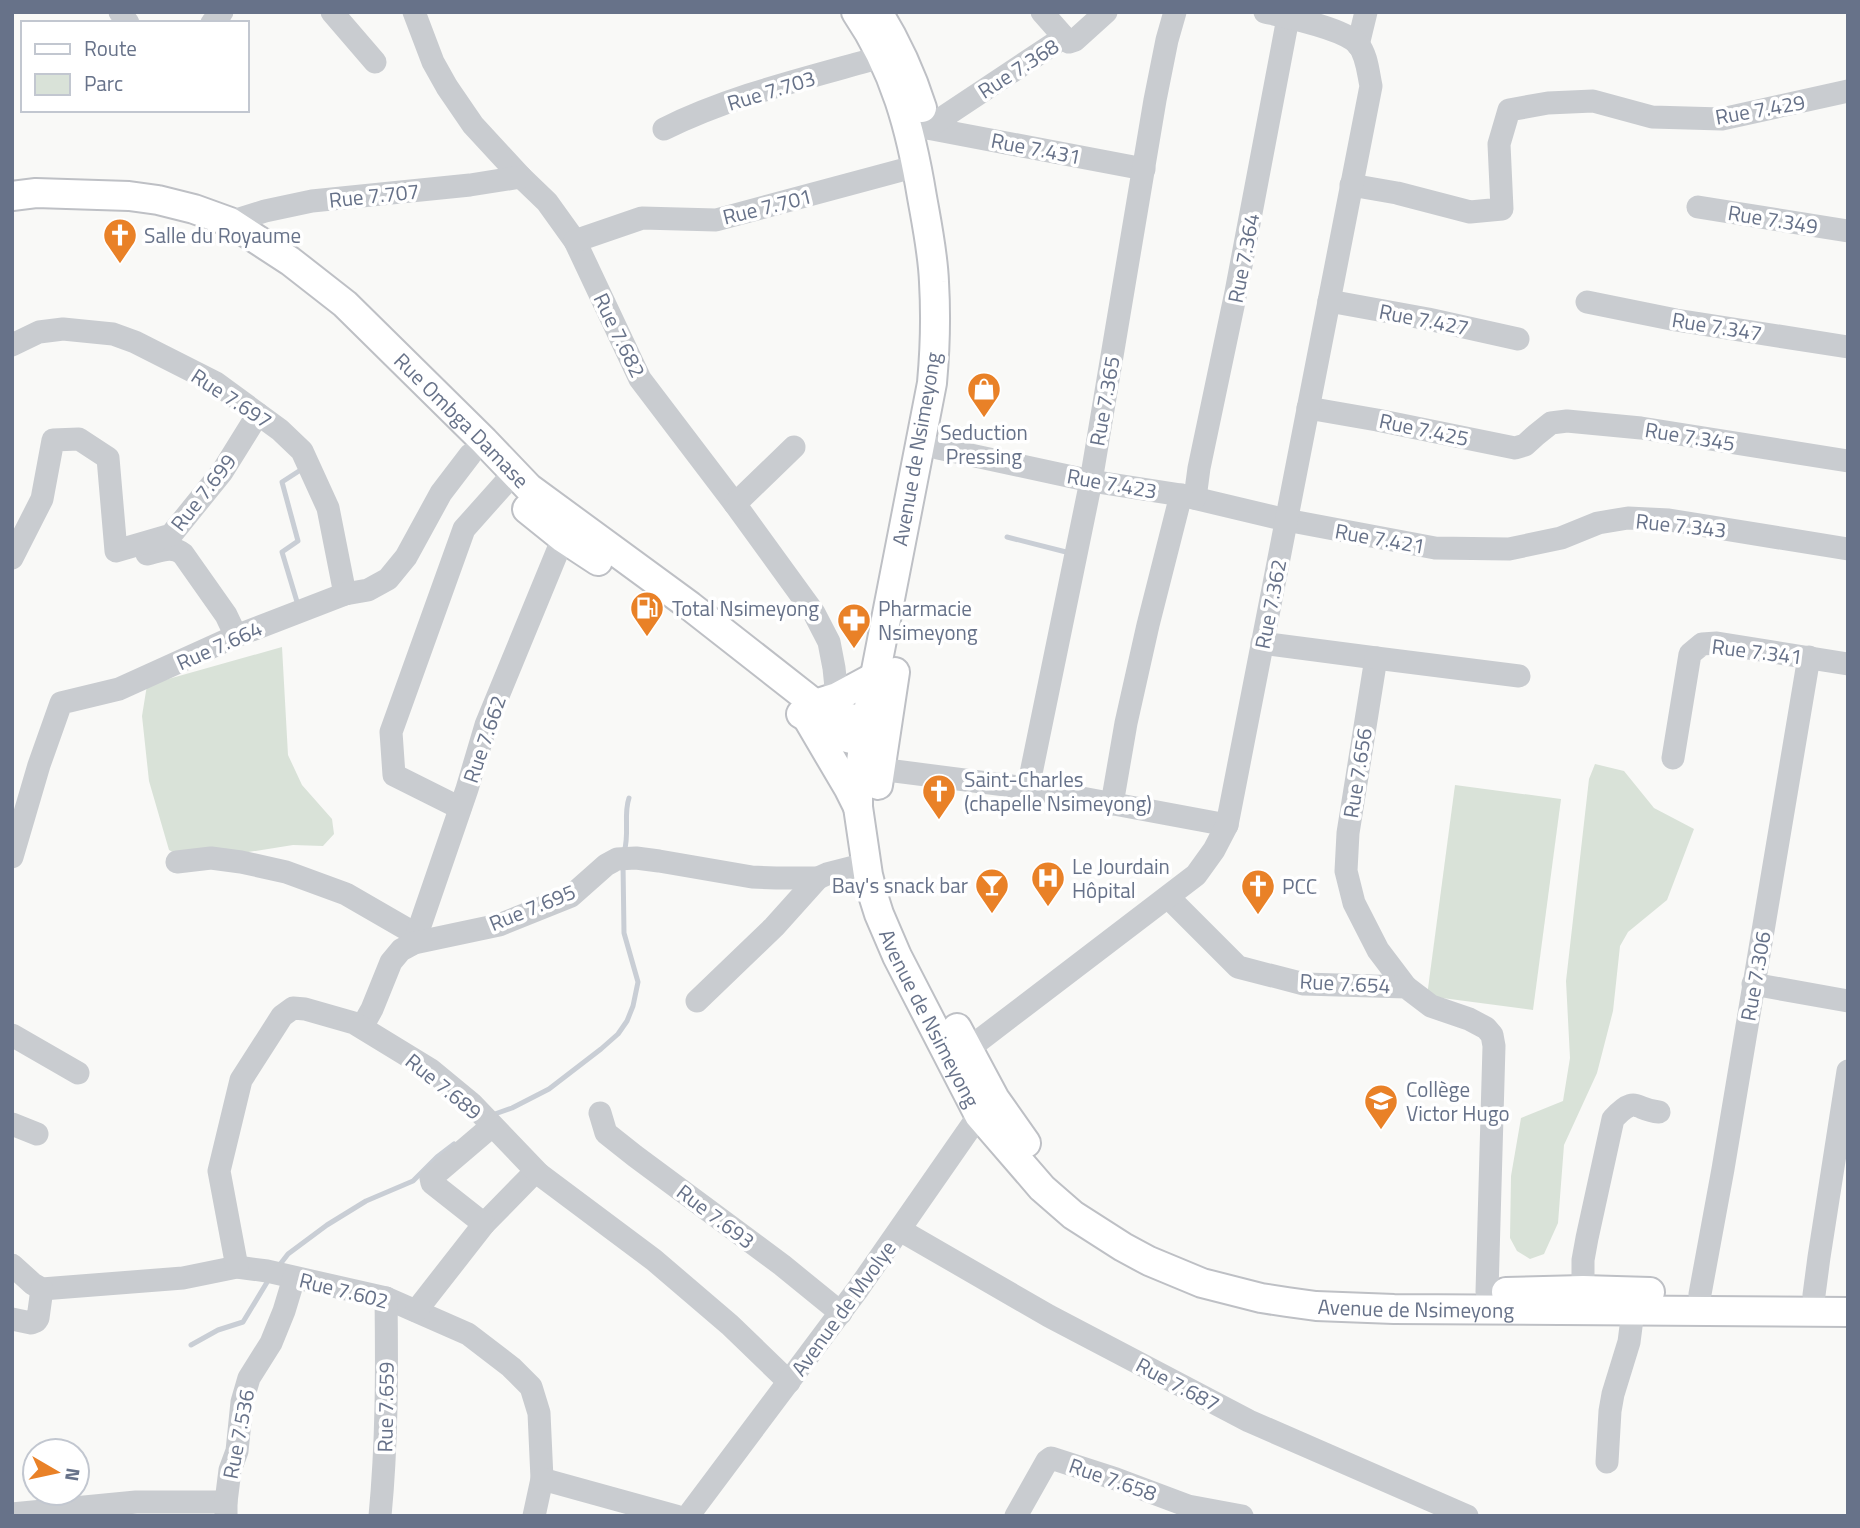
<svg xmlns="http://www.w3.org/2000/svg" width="1860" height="1528" font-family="'Titillium Web',sans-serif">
<rect width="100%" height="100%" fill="#f9f9f7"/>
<!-- green -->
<g fill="#d9e2d8">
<path d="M282 647 288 755 302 785 332 819 334 834 323 846 293 845 211 858 182 857 169 850 149 781 142 716 147 685Z"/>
<path d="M1595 764 1624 771 1654 808 1694 829 1667 900 1628 932 1620 946 1613 1011 1597 1073 1564 1145 1558 1223 1544 1254 1530 1259 1517 1251 1510 1238 1511 1176 1521 1118 1563 1101 1570 1058 1566 981 1589 779Z"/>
<path d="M1455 785 1561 799 1533 1010 1427 996Z"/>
</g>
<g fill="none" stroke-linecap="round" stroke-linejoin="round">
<!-- stream -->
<g stroke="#c9ced5" stroke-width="5">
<path d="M1007 537 1066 552"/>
<path d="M298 605 282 552 298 541 282 482 299 471"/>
<path d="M624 852C630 834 623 815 629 798"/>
<path d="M492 1115 512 1108 549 1089 601 1049 618 1034 627 1021 633 1006 638 982 624 933 623 864"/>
<path d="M278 1267 288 1254 327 1225 366 1201 413 1181 437 1157 454 1144"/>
<path d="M191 1345 218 1330 243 1322 269 1279"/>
</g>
<!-- major casing -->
<g stroke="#bec0c5" stroke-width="32">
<g id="major">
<path id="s1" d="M856 12C895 69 911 130 922 197 927 225 933 254 934 282 936 316 935 350 932 383L866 722 858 786V807L868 875 873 895 879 914 897 956 979 1115 1042 1188 1073 1215 1123 1247 1149 1261 1202 1283 1261 1298 1287 1302 1316 1306 1394 1309 1848 1312"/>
<path d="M878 12C897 43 911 73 922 108"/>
<path id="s2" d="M12 196 36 193 129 196 158 200 194 209 230 222 290 261 345 304 484 441 529 488 690 606 815 704C836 716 860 721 884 725"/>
<path d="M527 509 563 538 598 561"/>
<path d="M815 704 837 697 876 676"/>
<path d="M801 714 839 736 879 746"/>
<path d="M809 721 849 789 858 807"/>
<path d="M878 785 895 672"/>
<path d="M957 1028 995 1099 1026 1143"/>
<path d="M1506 1292 1583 1290 1650 1292"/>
</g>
</g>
<!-- minor -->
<g stroke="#c9ccd0" stroke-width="23">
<path d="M120 12 128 23"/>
<path d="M332 12 375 62"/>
<path d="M414 12 433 62 447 87 473 125 521 177 547 202 575 241 640 379 735 504 814 613 829 642 834 668 837 697"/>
<path d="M1042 12 1064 37"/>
<path d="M212 23 222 12"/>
<path d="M1358 45 1366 12"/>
<path d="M927 128 1144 169"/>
<path d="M927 128 1064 37 1069 42 1075 40 1106 12"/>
<path d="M664 129C732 95 808 78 881 57"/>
<path d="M1351 185 1397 193 1470 212 1502 209 1499 144 1509 110 1548 103 1593 101 1652 117 1722 119 1848 91"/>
<path d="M1698 207 1848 231"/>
<path d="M230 222 265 211 312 201 470 185 521 177"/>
<path d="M575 241 642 218 716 220 917 166"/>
<path d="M1329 301 1428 319 1518 339"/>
<path d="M1587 302 1676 320 1848 347"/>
<path d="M12 345 39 332 63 329 113 334 135 342 216 383 280 430 302 451 328 508 345 594"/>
<path d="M1308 408 1377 420 1515 448 1525 445 1536 435 1551 423 1567 421 1641 428 1848 461"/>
<path d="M938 448 1091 481 1181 495 1286 520 1435 548 1509 549 1561 538 1598 523 1628 518 1669 520 1848 549"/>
<path d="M1195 498 1199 468 1236 292 1288 18"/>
<path d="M735 504 794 447"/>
<path d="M147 554C160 551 172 545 183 554L226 615 236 636"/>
<path d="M12 558 42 499 53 440 79 439 108 458 116 551 171 535 222 472 258 414"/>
<path d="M1262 643 1376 658 1348 833 1346 871 1354 903 1378 950 1406 987"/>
<path d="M1376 658 1519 676"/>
<path d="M1673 758 1690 654 1702 644 1717 643 1848 664"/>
<path d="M879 769 1028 788 1227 825"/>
<path d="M1028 788 1091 481 1155 100 1167 40 1175 12"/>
<path d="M1112 804 1126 723 1148 625 1181 495"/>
<path d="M460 808 394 775 391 732 464 529 514 473"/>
<path d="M12 857 39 765 61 703 119 689 236 636 345 594 368 590 388 579 406 557 441 493 470 455"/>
<path d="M177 862 211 858 241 862 286 872 346 894 417 935"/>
<path d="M1168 897 1238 967 1304 984 1406 987 1431 1006 1469 1019 1486 1028 1492 1035 1494 1046 1487 1292"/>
<path d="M414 943 467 789 486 725 563 538"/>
<path d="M1753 984 1848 1001"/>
<path d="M697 1001 774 927 818 878"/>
<path d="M362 1027 372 1009 391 962 401 950 414 943 499 925 571 896 606 865 617 859 636 858 659 861 752 877 776 878H818L827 874 866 864"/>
<path d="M12 1035 78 1073"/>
<path d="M968 1049 1196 875 1214 850 1227 825 1371 86C1368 72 1367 55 1358 44 1343 28 1287 17 1265 12"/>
<path d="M600 1113 606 1133 635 1156 782 1265 841 1313"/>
<path d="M12 1124 37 1134"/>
<path d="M484 1224 532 1175 539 1174"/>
<path d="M900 1230 1049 1316 1249 1421 1467 1516"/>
<path d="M12 1265 33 1284 42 1289 183 1278 237 1267 267 1271 386 1298 468 1334 511 1367 531 1387 539 1413 542 1479 534 1516"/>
<path d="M237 1267 219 1171 241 1080 282 1016 293 1008 305 1009 354 1023 431 1070 471 1103 539 1174 654 1260 730 1325 789 1382"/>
<path d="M1583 1290V1260L1587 1238 1613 1119C1636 1094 1635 1110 1659 1112"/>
<path d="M1700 1294 1723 1169 1809 657"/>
<path d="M1814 1295 1819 1257 1848 1071"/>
<path d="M416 1311 484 1224 432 1183 431 1178 492 1126"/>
<path d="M12 1319 31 1323 36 1321 38 1318 42 1289"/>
<path d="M1607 1462 1610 1411 1613 1394 1629 1342 1633 1311"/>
<path d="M542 1479 676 1516"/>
<path d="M12 1514 136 1502H226"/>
<path d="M226 1516V1502L230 1470 237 1451 242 1402 249 1378 271 1343 284 1311 294 1278"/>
<path d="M380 1516C387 1443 387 1371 386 1298"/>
<path d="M688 1516 858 1289 979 1115 990 1104"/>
<path d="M1016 1516 1047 1461 1051 1458 1116 1479 1188 1506 1242 1516"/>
</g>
<!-- major -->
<use href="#major" stroke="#fff" stroke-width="28"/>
</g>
<!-- icons -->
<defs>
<g id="church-pin" transform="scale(1.75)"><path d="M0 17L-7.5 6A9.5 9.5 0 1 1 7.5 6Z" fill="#e98127" stroke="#fff"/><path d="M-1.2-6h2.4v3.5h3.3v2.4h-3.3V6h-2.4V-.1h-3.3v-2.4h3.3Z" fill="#fff"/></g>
<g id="shop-pin" transform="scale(1.75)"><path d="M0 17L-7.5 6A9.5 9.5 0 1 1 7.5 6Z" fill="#e98127" stroke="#fff"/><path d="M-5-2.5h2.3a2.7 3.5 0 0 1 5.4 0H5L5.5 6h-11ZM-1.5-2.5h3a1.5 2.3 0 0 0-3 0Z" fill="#fff"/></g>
<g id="fuel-pin" transform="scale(1.75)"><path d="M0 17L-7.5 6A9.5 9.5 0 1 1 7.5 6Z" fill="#e98127" stroke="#fff"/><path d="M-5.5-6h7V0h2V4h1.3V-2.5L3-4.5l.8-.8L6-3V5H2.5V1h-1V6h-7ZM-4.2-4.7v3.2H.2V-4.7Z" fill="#fff"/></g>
<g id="pharmacy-pin" transform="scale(1.75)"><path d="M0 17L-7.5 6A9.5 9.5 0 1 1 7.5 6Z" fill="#e98127" stroke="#fff"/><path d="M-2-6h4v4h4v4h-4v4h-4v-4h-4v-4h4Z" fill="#fff"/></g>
<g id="hospital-pin" transform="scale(1.75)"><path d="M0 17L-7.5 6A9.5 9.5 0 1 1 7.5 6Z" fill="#e98127" stroke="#fff"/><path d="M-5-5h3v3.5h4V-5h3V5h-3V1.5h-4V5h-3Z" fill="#fff"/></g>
<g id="bar-pin" transform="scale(1.75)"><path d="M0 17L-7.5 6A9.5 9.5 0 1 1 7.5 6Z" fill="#e98127" stroke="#fff"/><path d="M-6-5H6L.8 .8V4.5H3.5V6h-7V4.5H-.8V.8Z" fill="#fff"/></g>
<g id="school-pin" transform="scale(1.75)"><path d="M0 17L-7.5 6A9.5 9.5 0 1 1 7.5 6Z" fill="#e98127" stroke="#fff"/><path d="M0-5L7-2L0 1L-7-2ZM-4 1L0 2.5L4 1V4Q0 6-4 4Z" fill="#fff"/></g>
</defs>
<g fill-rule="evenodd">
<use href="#church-pin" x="120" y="235"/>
<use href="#shop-pin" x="984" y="389"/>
<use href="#fuel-pin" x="647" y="608"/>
<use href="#pharmacy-pin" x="854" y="620"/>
<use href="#church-pin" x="939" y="791"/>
<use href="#hospital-pin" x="1048" y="878"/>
<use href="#bar-pin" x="992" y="885"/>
<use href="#church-pin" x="1258" y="886"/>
<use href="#school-pin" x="1381" y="1101"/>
</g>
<g text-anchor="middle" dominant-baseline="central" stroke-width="7" stroke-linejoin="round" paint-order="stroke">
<!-- street labels -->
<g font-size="21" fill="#677289" stroke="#fff">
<text transform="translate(1018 68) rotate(-33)">Rue 7.368</text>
<text transform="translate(771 90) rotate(-17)">Rue 7.703</text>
<text transform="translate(1760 109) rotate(-10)">Rue 7.429</text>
<text transform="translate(1036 148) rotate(11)">Rue 7.431</text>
<text transform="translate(374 195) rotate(-6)">Rue 7.707</text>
<text transform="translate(767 206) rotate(-14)">Rue 7.701</text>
<text transform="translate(1773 219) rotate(9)">Rue 7.349</text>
<text transform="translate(1243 258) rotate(-79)">Rue 7.364</text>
<text transform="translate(1424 319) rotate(11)">Rue 7.427</text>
<text transform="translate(1717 326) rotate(9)">Rue 7.347</text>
<text transform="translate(620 335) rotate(64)">Rue 7.682</text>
<text transform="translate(232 398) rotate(33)">Rue 7.697</text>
<text transform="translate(1104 401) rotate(-80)">Rue 7.365</text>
<text stroke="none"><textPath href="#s2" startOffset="528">Rue Ombga Damase</textPath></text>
<text transform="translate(1424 429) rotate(12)">Rue 7.425</text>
<text transform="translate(1690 436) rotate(9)">Rue 7.345</text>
<text transform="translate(916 449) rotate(-80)">Avenue de Nsimeyong</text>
<text transform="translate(1112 483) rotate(10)">Rue 7.423</text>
<text transform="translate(203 492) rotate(-52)">Rue 7.699</text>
<text transform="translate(1681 525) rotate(6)">Rue 7.343</text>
<text transform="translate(1380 538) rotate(10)">Rue 7.421</text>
<text transform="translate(1270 604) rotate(-79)">Rue 7.362</text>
<text transform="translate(219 645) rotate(-24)">Rue 7.664</text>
<text transform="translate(1757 651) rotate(7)">Rue 7.341</text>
<text transform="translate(484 739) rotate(-71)">Rue 7.662</text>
<text transform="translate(1357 773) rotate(-81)">Rue 7.656</text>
<text transform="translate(532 907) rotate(-22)">Rue 7.695</text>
<text transform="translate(1755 976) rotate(-80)">Rue 7.306</text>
<text transform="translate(1345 983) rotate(3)">Rue 7.654</text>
<text stroke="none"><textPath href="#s1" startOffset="1041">Avenue de Nsimeyong</textPath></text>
<text transform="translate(444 1086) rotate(39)">Rue 7.689</text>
<text transform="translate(716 1216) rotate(37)">Rue 7.693</text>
<text transform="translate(344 1290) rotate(14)">Rue 7.602</text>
<text stroke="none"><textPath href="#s1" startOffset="1650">Avenue de Nsimeyong</textPath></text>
<text transform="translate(843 1308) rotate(-54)">Avenue de Mvolye</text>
<text transform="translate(1178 1384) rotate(28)">Rue 7.687</text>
<text transform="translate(385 1407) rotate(-89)">Rue 7.659</text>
<text transform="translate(238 1434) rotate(-79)">Rue 7.536</text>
<text transform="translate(1113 1479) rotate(19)">Rue 7.658</text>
</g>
<!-- poi labels -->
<g font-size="21" fill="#677289" stroke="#fff" text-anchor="start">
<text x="144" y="235">Salle du Royaume</text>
<text x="984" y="432" text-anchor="middle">Seduction<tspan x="984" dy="24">Pressing</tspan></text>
<text x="672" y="608">Total Nsimeyong</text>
<text x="878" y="608">Pharmacie<tspan x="878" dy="24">Nsimeyong</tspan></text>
<text x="964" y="779">Saint-Charles<tspan x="964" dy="24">(chapelle Nsimeyong)</tspan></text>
<text x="1072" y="866">Le Jourdain<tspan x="1072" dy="24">Hôpital</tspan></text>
<text x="968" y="885" text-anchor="end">Bay's snack bar</text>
<text x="1282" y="886">PCC</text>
<text x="1406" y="1089">Collège<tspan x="1406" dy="24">Victor Hugo</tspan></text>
</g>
</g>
<!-- border -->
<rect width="1860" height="1528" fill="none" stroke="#677289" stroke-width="28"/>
<!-- legend -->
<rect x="21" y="21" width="228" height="91" fill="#ffffff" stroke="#c2c7d0" stroke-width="2"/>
<rect x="35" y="44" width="35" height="10" fill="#ffffff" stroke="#c2c7d0" stroke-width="2"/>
<text x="84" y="56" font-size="21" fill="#677289">Route</text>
<rect x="35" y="74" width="35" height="21" fill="#d9e2d8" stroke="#c2c7d0" stroke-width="2"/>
<text x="84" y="91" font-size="21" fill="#677289">Parc</text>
<!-- north arrow -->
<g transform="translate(56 1472) rotate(99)"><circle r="33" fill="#ffffff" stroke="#c2c7d0" stroke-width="2"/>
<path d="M0-5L12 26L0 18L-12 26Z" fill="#e98127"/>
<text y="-10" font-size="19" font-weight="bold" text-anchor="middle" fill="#677289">N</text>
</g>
</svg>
